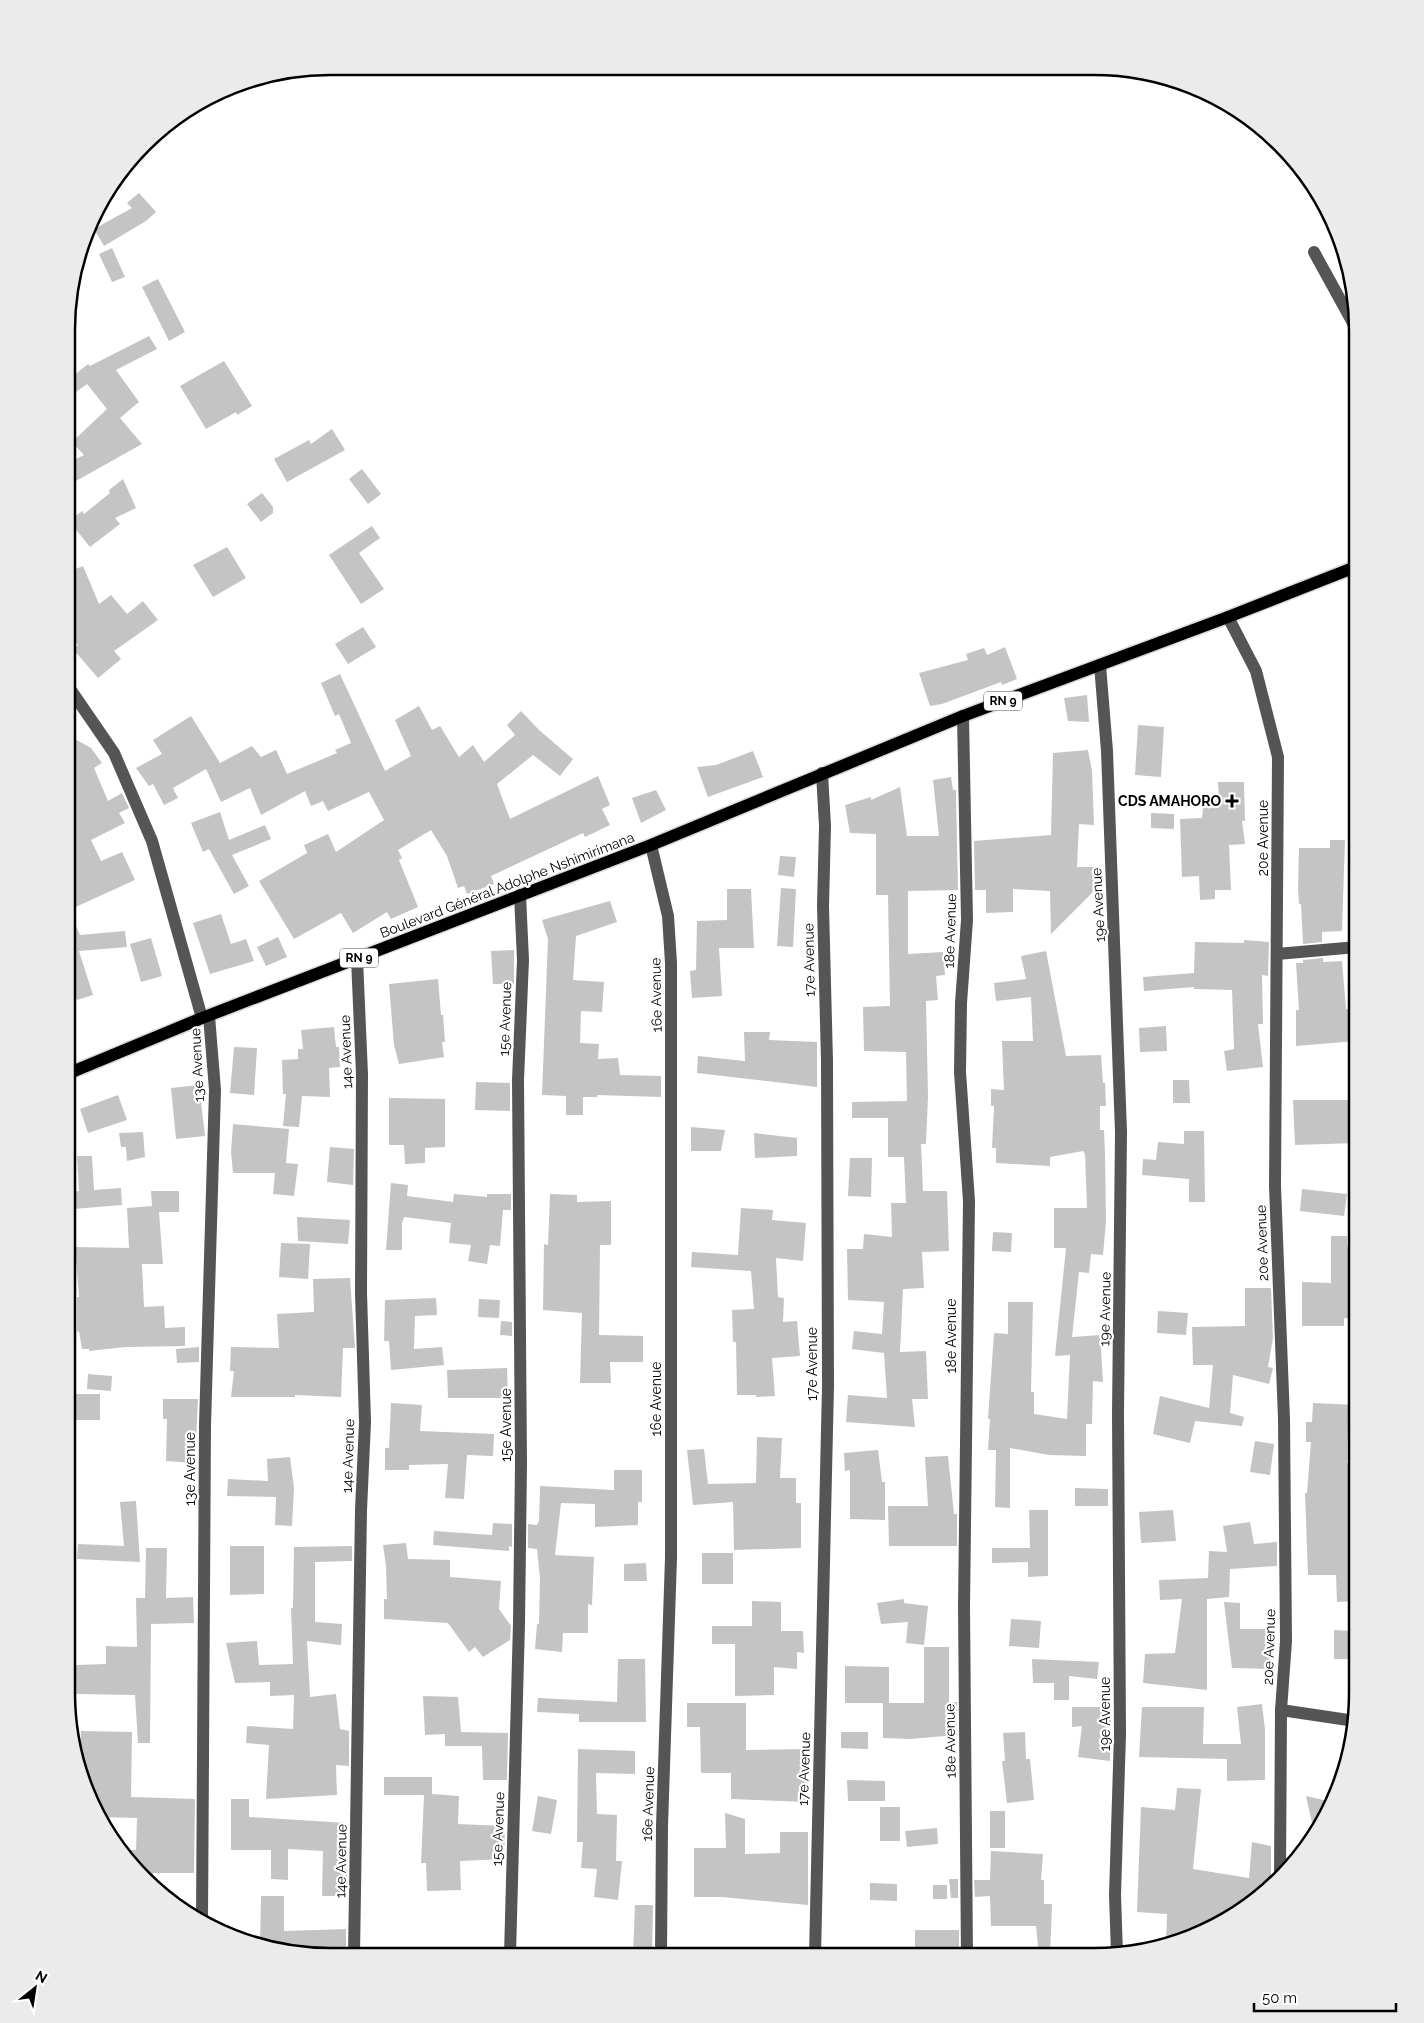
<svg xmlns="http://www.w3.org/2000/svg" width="1424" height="2023" font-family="Raleway,sans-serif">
<rect width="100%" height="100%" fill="#fff"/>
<!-- building -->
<g fill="#c4c4c4">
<path d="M139 193 156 212 146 221 104 246 94 229 132 208 127 203Z"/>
<path d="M112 248 125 277 112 282 99 254Z"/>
<path d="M158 279 185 332 169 341 142 287Z"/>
<path d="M149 336 157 349 116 370 139 402 120 418 142 444 76 481 68 469V463L84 455 72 442 107 409 87 384 68 398V380L88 364 90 366Z"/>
<path d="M224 361 252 406 237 415 236 412 206 429 180 386Z"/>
<path d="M332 429 345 450 287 482 274 459 309 440 311 444Z"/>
<path d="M362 469 381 494 368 504 349 479Z"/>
<path d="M123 479 136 508 115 518 120 524 90 547 69 521 82 511 84 514 110 493 109 490Z"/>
<path d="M262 493 273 507V513L261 522 247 504Z"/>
<path d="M372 526 380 538 359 553 384 589 361 604 329 555Z"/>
<path d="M227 547 246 578 213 597 193 565Z"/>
<path d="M83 566 99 604 111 595 127 614 143 601 158 620 114 651 121 659 98 678 73 649 78 645 68 632V607L76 602 68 584V572Z"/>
<path d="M363 627 376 647 348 664 335 644Z"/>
<path d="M1005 647 1017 679 1002 685 1001 682 942 704 930 706 919 673 968 660 966 654 984 648 987 655Z"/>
<path d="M340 674 385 771 411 756 395 720 419 706 432 730 440 726 459 757 473 745 484 762 515 735 507 725 521 711 539 730 573 759 560 776 533 755 497 784 510 819 598 776 610 805 602 809 610 825 585 837 583 833 491 876 494 884 467 894 464 886 458 888 447 856 431 830 398 850 402 858 399 860 418 907 391 919 387 912 353 933 341 913 294 939 259 881 307 853 304 845 328 834 336 852 384 820 369 792 328 811 323 801 311 806 305 791 261 815 250 788 221 802 206 769 173 788 178 798 164 805 153 784 149 786 136 768 162 754 153 740 191 716 220 763 252 746 261 757 276 750 287 774 337 753 335 750 351 743 339 714 335 716 321 683Z"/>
<path d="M1087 695 1089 722 1068 721 1064 698Z"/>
<path d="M1138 725 1164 727 1161 777 1135 775Z"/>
<path d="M68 735 91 748 102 763 94 768 108 801 122 793 129 808 119 813 125 823 91 840 101 861 122 852 135 880 69 910 80 935 125 931 127 947 79 951 93 995 77 1000 67 971Z"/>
<path d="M1088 750 1092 771 1094 825 1079 824 1077 867H1098V887L1051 934 1050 891 1013 889V912L986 913V890H975L974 841 1051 835 1053 753Z"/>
<path d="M753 751 763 777 708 797 697 767 716 765Z"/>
<path d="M951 777 953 790H956V795L958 890 908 891V954L943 952 945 975 936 976 938 1000 926 1001 928 1096 926 1144H921L923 1191H947L949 1251 922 1252 924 1288 903 1289 900 1352 926 1351 928 1399H912L915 1427 846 1422 848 1395 887 1398 884 1353 852 1349 854 1331 882 1334 884 1302 848 1300 847 1249H863L864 1234 892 1237 891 1203H906L904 1157H888V1118H852V1102L907 1101 906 1052 864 1051 863 1007 890 1006 888 895H876V834L850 833 845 805 871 797V800L900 787 907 836H939L933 780Z"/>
<path d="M1218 782H1244L1245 821H1242L1245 844 1229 845 1231 890H1215V899L1200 900 1199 876 1182 877 1180 819 1202 818 1204 799 1219 801Z"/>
<path d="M656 790 666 810 641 823 632 798Z"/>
<path d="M220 812 229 840 265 825 271 839 232 855 249 886 234 894 209 849 203 852 191 823Z"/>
<path d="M1151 813 1174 814V829L1151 828Z"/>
<path d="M1330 840H1345L1342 931 1322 932V942L1303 944 1301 904H1299L1298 888 1299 848H1330Z"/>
<path d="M780 856 796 857 794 877 778 875Z"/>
<path d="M781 888 796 889 793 947 777 946Z"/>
<path d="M727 889H751L754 948H719L722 996 692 998 690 971 696 970 697 921 727 920Z"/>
<path d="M610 901 617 922 576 936 573 980 604 982 602 1012 581 1011 580 1043 599 1044 598 1059 618 1058 620 1075 661 1076V1097L597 1095V1097H583V1115H566V1096L542 1095 548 939 542 920Z"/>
<path d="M221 914 231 944 246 939 254 961 210 974 193 923Z"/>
<path d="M278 937 287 957 266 966 257 947Z"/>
<path d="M151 938 162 976 141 982 130 944Z"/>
<path d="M1244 940 1269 942 1268 976 1262 975 1263 1024H1258L1263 1067 1227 1071 1224 1051 1234 1049 1232 990 1194 989V987L1144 991 1143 977 1194 973 1195 942 1244 943Z"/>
<path d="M514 950V984H493L491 951Z"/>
<path d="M1046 951 1066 1056 1101 1055 1103 1083H1105L1106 1106H1100V1130H1104L1105 1154 1106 1221 1103 1255 1091 1254 1089 1273 1079 1272 1072 1337 1100 1335 1103 1382 1093 1381 1092 1424H1086V1456L1049 1455 1010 1448V1508L995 1507 996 1450H988L990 1419H988L994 1333 1008 1334V1302H1033L1031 1392H1034V1414L1067 1419 1070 1355 1055 1356 1066 1248H1054V1208H1087L1085 1154 1083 1151 1050 1157V1166L996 1163V1148H992L994 1106H991V1089L1004 1090 1002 1041H1033L1031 997 996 1001 994 983 1026 979 1021 956Z"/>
<path d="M1323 958V962L1342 961 1346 1009H1357V1041L1296 1046V1010H1299L1296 963H1303V960Z"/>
<path d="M438 979 441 1015H443L445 1042H442L444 1057 399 1064 394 1045 389 984Z"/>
<path d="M1166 1026 1167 1051 1140 1052 1139 1028Z"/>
<path d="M334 1027 336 1047H339L340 1067 329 1068 330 1097 302 1096 299 1127 283 1126 286 1094H283L282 1060 298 1059V1049H303L301 1030Z"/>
<path d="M744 1032H770L769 1040 817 1042V1087L697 1073 698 1056 745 1061Z"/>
<path d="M234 1047 257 1048 254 1095 230 1093Z"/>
<path d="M1173 1080H1189L1190 1103H1173Z"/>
<path d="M476 1082 510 1083V1111L475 1110Z"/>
<path d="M199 1085 205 1136 176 1139 171 1088Z"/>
<path d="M118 1095 127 1120 88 1133 80 1109Z"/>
<path d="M389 1098 445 1099V1147L425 1148V1163L405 1164 404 1145H389Z"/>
<path d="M1293 1100H1357V1143L1295 1145Z"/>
<path d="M233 1124 289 1129 286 1163 298 1164 294 1196 273 1194 275 1173H233L231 1152Z"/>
<path d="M691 1127 725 1130 721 1151H691Z"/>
<path d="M1184 1131H1204L1205 1202H1189V1179L1142 1175 1143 1159 1156 1160 1158 1142 1184 1144Z"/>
<path d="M143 1132 145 1157 127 1161 126 1147H121L119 1133Z"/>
<path d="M754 1133 797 1138V1156L755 1158Z"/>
<path d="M330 1147 354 1149 353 1185 327 1182Z"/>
<path d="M77 1156H92L94 1190 121 1188 122 1205 73 1209 72 1192 79 1191Z"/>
<path d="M850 1158H872L871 1197 848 1196Z"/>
<path d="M391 1183 408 1185 407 1196 453 1202 454 1194 487 1197V1194H511V1210H503L500 1246 490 1245 487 1264 468 1261 471 1245 449 1243 451 1223 404 1217 402 1223V1250H386Z"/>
<path d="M1302 1189 1347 1194 1344 1216 1300 1211Z"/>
<path d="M151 1191H179V1212H159L163 1264H142L144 1307 164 1306 165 1328 185 1327V1346L125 1347 89 1351V1349H82L79 1331 77 1332V1297H79L75 1247 129 1248 127 1208 152 1206Z"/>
<path d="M550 1194 577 1195V1202L611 1201V1245H600L599 1335 643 1336V1362H610L611 1383H580L582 1313 543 1310 544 1244 548 1245Z"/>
<path d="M741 1208 773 1210 772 1220 806 1223 803 1261 776 1258 778 1297 784 1298 783 1322 797 1321 800 1356 772 1358 775 1396 756 1397V1395H737L736 1342H733L732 1310 754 1309 751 1271 691 1267 692 1252 738 1255Z"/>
<path d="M297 1217 350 1220 348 1244 298 1241Z"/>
<path d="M993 1232 1012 1233 1011 1252 992 1251Z"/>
<path d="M1331 1236H1347V1246L1357 1247V1319L1344 1318V1326H1302V1282L1331 1283Z"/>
<path d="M281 1243 310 1244 308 1279 279 1277Z"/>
<path d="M350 1278 355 1348H343L341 1397 295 1395V1397H231L234 1371H230L231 1347 279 1348 277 1314 314 1312 313 1279Z"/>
<path d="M1245 1288H1271L1273 1338 1268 1367 1273 1368 1269 1384 1233 1375 1230 1413 1244 1417 1242 1426 1195 1421 1190 1443 1153 1434 1160 1396 1209 1408 1213 1365H1193L1192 1327 1245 1326Z"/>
<path d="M436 1298 437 1315 415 1316 414 1349 442 1347 444 1365 391 1370 389 1341H384L385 1300Z"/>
<path d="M479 1299 500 1300 499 1318 478 1317Z"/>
<path d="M1158 1311 1188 1313 1186 1335 1157 1333Z"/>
<path d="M501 1321 512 1322V1336L500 1335Z"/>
<path d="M199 1347V1362L177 1363 176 1349Z"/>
<path d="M507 1368 508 1398H448L447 1370Z"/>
<path d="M88 1374 112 1376 111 1391 87 1389Z"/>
<rect x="76" y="1394" width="24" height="26"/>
<path d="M163 1399H198L195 1463 166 1461 167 1419H163Z"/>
<path d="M391 1403 422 1405 420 1431 494 1434 493 1456 467 1455 464 1499 445 1498 448 1464 409 1465V1470H385V1448H389Z"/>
<path d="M1313 1403 1357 1405V1420H1348L1347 1463H1353L1351 1535H1354V1550H1357V1601L1337 1602 1336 1575H1308L1305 1493H1307L1311 1442H1306V1422H1312Z"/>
<path d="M757 1437 782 1438 780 1478H796V1503H801V1548L734 1550 733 1502 693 1505 687 1450 704 1449 708 1484 756 1483Z"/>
<path d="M1255 1441 1274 1444 1270 1475 1250 1472Z"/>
<path d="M878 1450 882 1482H885V1520L850 1519V1470L845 1471 844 1453Z"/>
<path d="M948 1456 954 1514H957V1546H889L888 1506H928L925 1457Z"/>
<path d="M290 1457 294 1488 292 1526 275 1525 276 1497 227 1496 228 1479 268 1481 267 1459Z"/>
<path d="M614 1470H642V1502H638V1525L595 1527V1504L561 1503 555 1555 594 1557 592 1605 588 1604V1633H563L562 1652 535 1649 537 1624H539L540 1578 537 1549 528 1548V1524L537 1525 539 1521 540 1486 614 1490Z"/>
<path d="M1075 1488 1108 1489V1506H1075Z"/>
<path d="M136 1501 140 1562 77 1559 78 1544 124 1546 120 1502Z"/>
<path d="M1029 1510H1048V1576L1028 1577V1562L992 1563V1548H1030Z"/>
<path d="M1173 1510 1176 1541 1141 1543 1139 1512Z"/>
<path d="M1250 1522 1254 1544 1277 1542V1566L1230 1569 1229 1597 1207 1599V1690L1143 1683 1145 1654 1175 1653 1182 1599 1160 1600 1159 1580 1208 1578 1209 1551 1227 1552 1223 1526Z"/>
<path d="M493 1523 512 1524V1547L509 1546V1551L433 1545 434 1531 492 1535Z"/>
<path d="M406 1543 408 1559 450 1560V1577L501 1581 499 1609 511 1626 510 1640 483 1657 475 1647 469 1652 448 1623 384 1619V1599H387L386 1566 383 1545Z"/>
<path d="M230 1546H264V1594L230 1595Z"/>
<path d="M352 1546V1561L315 1562V1622L342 1624 341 1645 307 1641 310 1697 336 1694 340 1729 349 1731V1766L336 1765 337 1795 266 1799 269 1745 246 1743 247 1726 293 1729 294 1695 270 1696V1682L235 1683 226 1643 257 1641 259 1665 293 1664 291 1608H293L294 1547Z"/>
<path d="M146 1548H167L166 1598 193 1597 194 1623 151 1624 150 1743H138L135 1695 76 1694 75 1665 106 1664V1646L137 1647 136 1598H145Z"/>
<rect x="702" y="1553" width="31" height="31"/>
<path d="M646 1563 647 1581H624V1564Z"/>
<path d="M904 1599V1603L928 1606 924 1645 906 1643 908 1622 881 1624 877 1603Z"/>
<path d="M752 1601 781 1602V1631H803L804 1653 797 1652V1669L774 1667V1695L735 1696V1644H712V1626H752Z"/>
<path d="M1224 1602 1240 1603V1629H1276L1271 1669 1232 1668Z"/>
<path d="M1011 1619 1041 1621 1039 1648 1009 1646Z"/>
<path d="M1334 1630 1353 1631V1659H1334Z"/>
<path d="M924 1647H949V1702H957V1735L910 1739 883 1738V1703H845V1666L889 1667V1703H924Z"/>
<path d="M618 1659H645L646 1722H579V1714L537 1712 538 1698 617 1702Z"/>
<path d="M1032 1659 1099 1662 1097 1679 1069 1676V1700H1054V1683H1033Z"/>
<path d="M423 1696 458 1697 461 1732 508 1733 507 1780H483L482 1746H445V1734L425 1735Z"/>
<path d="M687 1703H746V1750L805 1749 806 1802 731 1799V1773H701L700 1727H687Z"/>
<path d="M1262 1704 1265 1730V1780L1227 1781V1759L1139 1757 1142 1707H1204L1203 1744H1241L1237 1707Z"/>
<path d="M1072 1707H1111L1110 1761 1078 1757 1082 1726 1072 1727Z"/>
<path d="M81 1731 132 1732 131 1797 195 1799 194 1873H153V1886L131 1867V1850H136L137 1818 98 1817 93 1810 79 1768Z"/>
<path d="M841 1732H868V1749L841 1748Z"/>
<path d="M1025 1732 1026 1759H1030L1034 1800 1007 1803 1002 1761H1005L1003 1733Z"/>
<path d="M578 1749 635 1751V1774L596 1773 597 1814 617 1815 616 1861H622L618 1900 594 1897 597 1869 581 1868 583 1842H577Z"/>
<path d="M384 1777H432V1794L459 1796 458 1824 505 1826 504 1859 460 1861 461 1890 427 1891 426 1863H421L424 1795H384Z"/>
<path d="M847 1780 885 1781V1801H848Z"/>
<path d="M1177 1788 1201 1789 1193 1869 1249 1878 1252 1842 1271 1846V1888L1211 1930 1166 1946 1167 1914 1137 1912 1141 1807 1175 1810Z"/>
<path d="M538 1796 557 1800 551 1834 532 1831Z"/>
<path d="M1306 1796 1332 1802 1315 1836Z"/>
<path d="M231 1799H249V1817L347 1823 344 1869H347V1896H322L323 1851 288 1849V1880L271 1879V1850H231Z"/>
<rect x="880" y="1807" width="20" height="34"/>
<rect x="990" y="1811" width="15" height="37"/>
<path d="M725 1813 745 1819V1854L780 1853V1832H808V1905L722 1897H694V1848H726Z"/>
<path d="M937 1828 938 1844 907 1847 905 1831Z"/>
<path d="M991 1851 1043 1854 1041 1880H1044V1904H1052L1050 1957H1039L1036 1926H991L990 1896 975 1897 974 1880H990Z"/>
<path d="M949 1879H958V1898H951Z"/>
<path d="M870 1883 897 1884V1901L870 1900Z"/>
<rect x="933" y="1885" width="14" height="14"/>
<path d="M261 1896H284V1931L346 1929V1947L277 1950 260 1945Z"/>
<path d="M635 1905H653L652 1956 633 1955Z"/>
<rect x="915" y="1930" width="44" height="26"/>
</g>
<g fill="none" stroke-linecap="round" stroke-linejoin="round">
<!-- major casing -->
<g stroke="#dbdbdb" stroke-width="15">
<path id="major" d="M67 1074 202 1018 651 845 963 716 1228 617 1358 566"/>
</g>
<!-- minor -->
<g stroke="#555" stroke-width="12">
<path d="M1314 252 1358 332"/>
<path d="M1228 617 1256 671 1278 757 1275 1186 1284 1419 1286 1641 1281 1710 1280 1877"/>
<path d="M1100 665 1107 751 1121 1132 1118 1414 1120 1734 1115 1895 1117 1954"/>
<path d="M68 686 114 753 152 841 202 1018"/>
<path d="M963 716 967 920 961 1003 960 1072 969 1201 964 1606 967 1956"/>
<path d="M651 845 668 916 671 963V1558L662 1826 661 1956"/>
<path d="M1277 954 1357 947"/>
<path d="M1281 1710 1355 1721"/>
<path d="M202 1922 205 1425 215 1090 209 1016"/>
<path d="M354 1955 361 1510 365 1422 361 1293 362 1074 357 959"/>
<path d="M510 1955 519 1623 521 1464 518 1080 523 960 520 895"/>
<path d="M815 1956 828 1386 827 1061 823 906 825 826 822 773"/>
</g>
<!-- major -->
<use href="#major" stroke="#000" stroke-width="12"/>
</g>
<!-- markers -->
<path fill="#000" stroke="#fff" stroke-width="2" d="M1229.5 793.5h5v5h5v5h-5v5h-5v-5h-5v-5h5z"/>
<g text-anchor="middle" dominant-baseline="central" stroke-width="4.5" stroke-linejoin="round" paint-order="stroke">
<!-- shield labels -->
<g fill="#fff" stroke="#4c4c4c" stroke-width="1">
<rect x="984" y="691.5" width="38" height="19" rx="4"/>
<rect x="340" y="948.5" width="38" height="19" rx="4"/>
</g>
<g font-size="12" font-weight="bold" fill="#000">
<text x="1003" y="701">RN 9</text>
<text x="359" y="958">RN 9</text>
</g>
<!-- poi labels -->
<g font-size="14" font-weight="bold" fill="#000" stroke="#fff" text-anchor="end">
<text x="1221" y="801">CDS AMAHORO</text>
</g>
<!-- street labels -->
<g font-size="14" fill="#000" stroke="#fff">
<text transform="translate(1263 838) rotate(-90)">20e Avenue</text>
<text transform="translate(507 885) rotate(-21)">Boulevard Général Adolphe Nshimirimana</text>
<text transform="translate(1098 905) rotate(-93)">19e Avenue</text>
<text transform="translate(950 931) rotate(-88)">18e Avenue</text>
<text transform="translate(809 960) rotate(-91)">17e Avenue</text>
<text transform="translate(656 995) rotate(-91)">16e Avenue</text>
<text transform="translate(505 1019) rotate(-88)">15e Avenue</text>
<text transform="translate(346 1052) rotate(-92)">14e Avenue</text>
<text transform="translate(197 1065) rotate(-93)">13e Avenue</text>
<text transform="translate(1262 1243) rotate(-92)">20e Avenue</text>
<text transform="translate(1105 1309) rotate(-89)">19e Avenue</text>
<text transform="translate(951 1336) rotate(-90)">18e Avenue</text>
<text transform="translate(812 1364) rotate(-90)">17e Avenue</text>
<text transform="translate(656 1399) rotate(-90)">16e Avenue</text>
<text transform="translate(506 1425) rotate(-90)">15e Avenue</text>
<text transform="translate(348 1456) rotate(-88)">14e Avenue</text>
<text transform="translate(190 1469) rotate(-90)">13e Avenue</text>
<text transform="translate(1269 1647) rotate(-88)">20e Avenue</text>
<text transform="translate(1105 1714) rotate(-90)">19e Avenue</text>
<text transform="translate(950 1741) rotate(-91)">18e Avenue</text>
<text transform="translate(804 1769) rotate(-88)">17e Avenue</text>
<text transform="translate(648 1804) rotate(-88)">16e Avenue</text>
<text transform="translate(498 1829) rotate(-88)">15e Avenue</text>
<text transform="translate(341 1861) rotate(-89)">14e Avenue</text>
</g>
</g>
<!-- crop -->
<path d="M0 0H1424V2023H0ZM330 75H1094A255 255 0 0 1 1349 330V1693A255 255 0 0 1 1094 1948H330A255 255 0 0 1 75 1693V330A255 255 0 0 1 330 75Z" fill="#ebebeb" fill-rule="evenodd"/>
<path fill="none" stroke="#000" stroke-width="2.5" d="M330 75H1094A255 255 0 0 1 1349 330V1693A255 255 0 0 1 1094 1948H330A255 255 0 0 1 75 1693V330A255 255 0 0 1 330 75Z"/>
<!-- north arrow -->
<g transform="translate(35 1988) rotate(30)" stroke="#ffffff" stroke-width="4" paint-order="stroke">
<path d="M0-4L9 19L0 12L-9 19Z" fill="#000000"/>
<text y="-8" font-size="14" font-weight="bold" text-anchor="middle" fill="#000000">N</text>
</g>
<!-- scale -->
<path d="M1254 2003v8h142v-8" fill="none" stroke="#000000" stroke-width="2.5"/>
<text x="1262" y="2003" font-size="15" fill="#000000" stroke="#ffffff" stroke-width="4" paint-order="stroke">50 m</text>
</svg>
